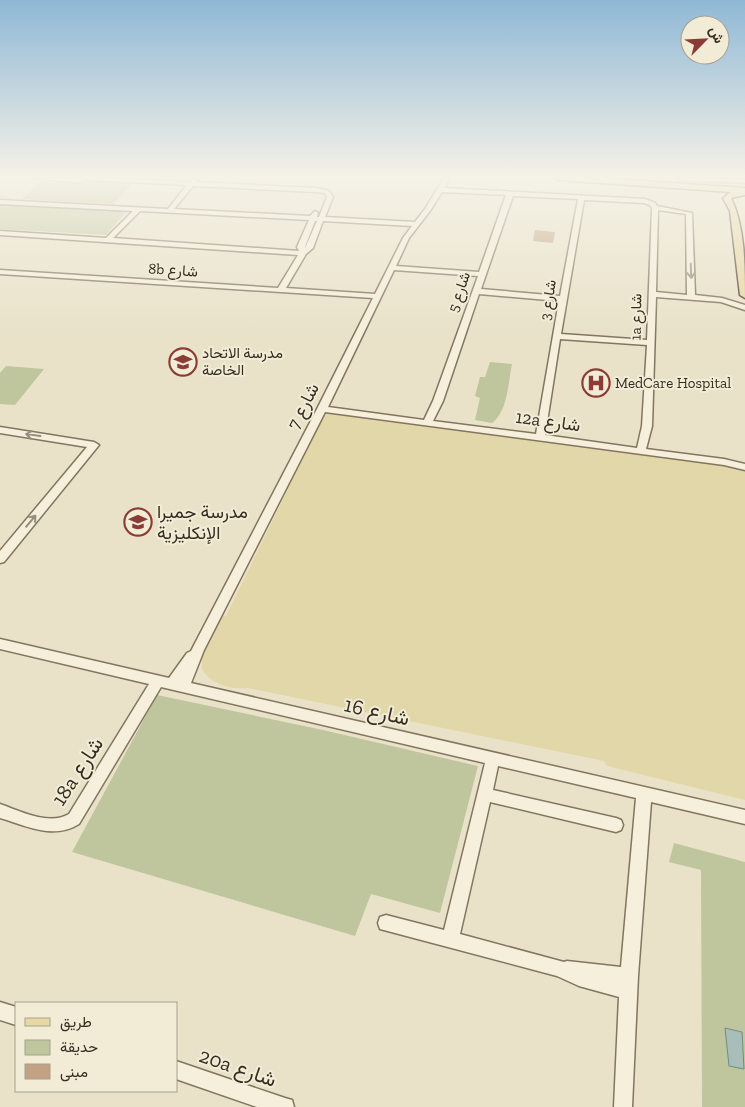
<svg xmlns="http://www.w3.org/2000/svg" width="745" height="1107" font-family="'Zilla Slab',Vazirmatn,serif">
<rect width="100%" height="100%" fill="#e9e2c9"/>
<!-- green -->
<g fill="#bfc69e">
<path d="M43 179 132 184 113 204 22 199Z"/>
<path d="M0 204 120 211 125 213 106 235 0 229Z"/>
<path d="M490 362 512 364C508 383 508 411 492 423L475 420 480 398 475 396 480 377H485Z"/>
<path d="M6 366 44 369 15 405 0 404V373Z"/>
<path d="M157 695 323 730 478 766 440 913 371 894 355 936 72 852Z"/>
<path d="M674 843 745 862V1107H702L701 870 669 862Z"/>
</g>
<!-- sand -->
<path fill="#e2d7a9" d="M349 409 733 461 745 466V800L607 766 604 761 248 688C231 690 210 684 202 669V656L222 615 226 616 319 425 318 422C326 412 336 409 349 409Z"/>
<!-- water -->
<path fill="#a9beb9" stroke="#708c87" d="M725 1028 742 1032 744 1069 729 1066Z"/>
<!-- building -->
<path fill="#c3a283" d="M535 230 555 232 553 243 533 241Z"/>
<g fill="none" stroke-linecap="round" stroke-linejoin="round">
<!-- minor casing -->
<g stroke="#83755f" stroke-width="3">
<g id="minor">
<path d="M34 178H116L190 182 195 178 198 180 196 182 316 188 329 191 333 197 325 217 415 222 425 209 444 178H450L444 188 645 199 655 203 657 206 692 213 695 295 722 298 745 305V310L721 302 656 297 652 426 646 449 724 459 745 464V470L724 465 325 412 204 650 191 683 745 810V824L651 802 638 976 632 1107H614L619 997 579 986 557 976 380 929 378 923 380 917 386 915 444 930 485 763 161 687 79 824C53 840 27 826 0 818V804C20 811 49 826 69 814L149 684 0 649V639L169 678 187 653 191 651 317 409 373 298 0 274V270L278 288 298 255 0 235V231L106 238 133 211 0 204V200L168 209 187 185 83 180 80 183ZM193 186 316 192 325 193 327 197 319 217H317L318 213 315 211 310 216 174 209ZM442 192 506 195 479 272 396 266 409 238 430 211ZM513 196 578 199 560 296 481 289ZM584 200 644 203 650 205 652 208 647 340 561 334ZM658 210 686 214 687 295 656 292ZM140 211 309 220 297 247 299 251 113 238ZM315 221H317L305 248V247ZM323 221 412 226 403 238 375 294 286 288 306 254 313 248ZM394 270 478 276 433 401 424 420 328 407ZM479 294 559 301 536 434 433 421 443 401ZM560 339 647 345 642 426 637 448 545 435ZM498 766 636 798 621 967 567 961 564 962 460 934 490 802 616 832 621 830 623 825 621 820 616 818 493 790Z"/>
<path d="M677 178 745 179V183L680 180Z"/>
<path d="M0 427 94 442 99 445 4 562 0 563V551L87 447 0 433Z"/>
<path d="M0 1002 16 1007V1025L0 1020Z"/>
<path d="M176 1061 285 1098 292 1100 294 1107H257L176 1079Z"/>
</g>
</g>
<!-- major casing -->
<g stroke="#524433" stroke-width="3">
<path id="major" d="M554 178H600L745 188V195L731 198C745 227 745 266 745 298L740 295 730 211 723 198 731 192 558 180Z"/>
</g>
<!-- minor -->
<use href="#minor" fill="#f5efdb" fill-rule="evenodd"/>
<!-- major -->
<use href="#major" fill="#e8d8a5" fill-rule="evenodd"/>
</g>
<!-- one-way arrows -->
<defs><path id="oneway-shaft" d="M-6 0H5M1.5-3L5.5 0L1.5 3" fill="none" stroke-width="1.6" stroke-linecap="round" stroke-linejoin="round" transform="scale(1.25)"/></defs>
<g stroke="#968e7e">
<use href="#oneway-shaft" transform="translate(691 271) rotate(88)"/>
<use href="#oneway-shaft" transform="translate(33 435) rotate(-172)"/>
<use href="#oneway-shaft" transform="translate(31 521) rotate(-50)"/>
</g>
<!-- sky -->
<linearGradient id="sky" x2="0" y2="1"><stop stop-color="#8fb8d5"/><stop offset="0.53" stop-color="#f5f2e7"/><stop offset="1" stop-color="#f5f2e7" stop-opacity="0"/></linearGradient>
<rect width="745" height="333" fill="url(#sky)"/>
<!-- icons -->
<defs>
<g id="school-ring" transform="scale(1.4375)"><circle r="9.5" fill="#f2ecd7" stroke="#8b3c36" stroke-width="1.5"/><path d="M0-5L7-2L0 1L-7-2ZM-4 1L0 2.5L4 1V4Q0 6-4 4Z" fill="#8b3c36"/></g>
<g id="hospital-ring" transform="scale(1.4375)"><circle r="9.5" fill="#f2ecd7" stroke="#8b3c36" stroke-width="1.5"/><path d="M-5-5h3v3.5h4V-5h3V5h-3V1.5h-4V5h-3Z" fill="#8b3c36"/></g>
</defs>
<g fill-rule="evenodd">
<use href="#school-ring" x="183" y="362"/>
<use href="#hospital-ring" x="596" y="383"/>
<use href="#school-ring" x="138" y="522"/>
</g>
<g text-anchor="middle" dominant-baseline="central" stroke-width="4" stroke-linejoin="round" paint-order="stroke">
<!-- far-street labels -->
<g font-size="15" fill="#362d21" stroke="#f2ecd7">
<text transform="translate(173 270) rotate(4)">8b شارع</text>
<text transform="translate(459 292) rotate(-71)">شارع 5</text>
<text transform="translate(548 300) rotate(-81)">شارع 3</text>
<text transform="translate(636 317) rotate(-89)">1a شارع</text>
</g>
<!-- far-poi labels -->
<g font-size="15" fill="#362d21" stroke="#f2ecd7" text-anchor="start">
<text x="202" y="353">مدرسة الاتحاد<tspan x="202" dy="17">الخاصة</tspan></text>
<text x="615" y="383">MedCare Hospital</text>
</g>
<!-- street labels -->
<g font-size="18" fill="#362d21" stroke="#f2ecd7">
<text transform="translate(303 406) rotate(-63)">شارع 7</text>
<text transform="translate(548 421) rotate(8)">12a شارع</text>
</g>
<!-- poi labels -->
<g font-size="18" fill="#362d21" stroke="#f2ecd7" text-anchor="start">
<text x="157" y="512">مدرسة جميرا<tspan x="157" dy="21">الإنكليزية</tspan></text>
</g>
<!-- near-street labels -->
<g font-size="21" fill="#362d21" stroke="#f2ecd7">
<text transform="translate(377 711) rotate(13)">شارع 16</text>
<text transform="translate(77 771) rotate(-57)">18a شارع</text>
<text transform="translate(238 1067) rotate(19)">20a شارع</text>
</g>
</g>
<!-- legend -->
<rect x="15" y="1002" width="162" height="90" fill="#f2ecd7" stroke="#a7a08e"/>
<rect x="25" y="1018" width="25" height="8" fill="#e8d8a5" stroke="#a7a08e"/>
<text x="60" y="1027" font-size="15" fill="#362d21">طريق</text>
<rect x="25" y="1040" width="25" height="15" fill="#bfc69e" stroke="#a7a08e"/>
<text x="60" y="1052" font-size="15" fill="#362d21">حديقة</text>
<rect x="25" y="1064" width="25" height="15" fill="#c3a283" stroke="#a7a08e"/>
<text x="60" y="1077" font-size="15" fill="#362d21">مبنى</text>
<!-- north arrow -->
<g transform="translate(705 40) rotate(66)"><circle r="24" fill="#f2ecd7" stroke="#a7a08e"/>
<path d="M0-4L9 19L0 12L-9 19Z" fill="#8b3c36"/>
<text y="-8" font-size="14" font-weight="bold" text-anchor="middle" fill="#362d21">ش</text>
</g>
</svg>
